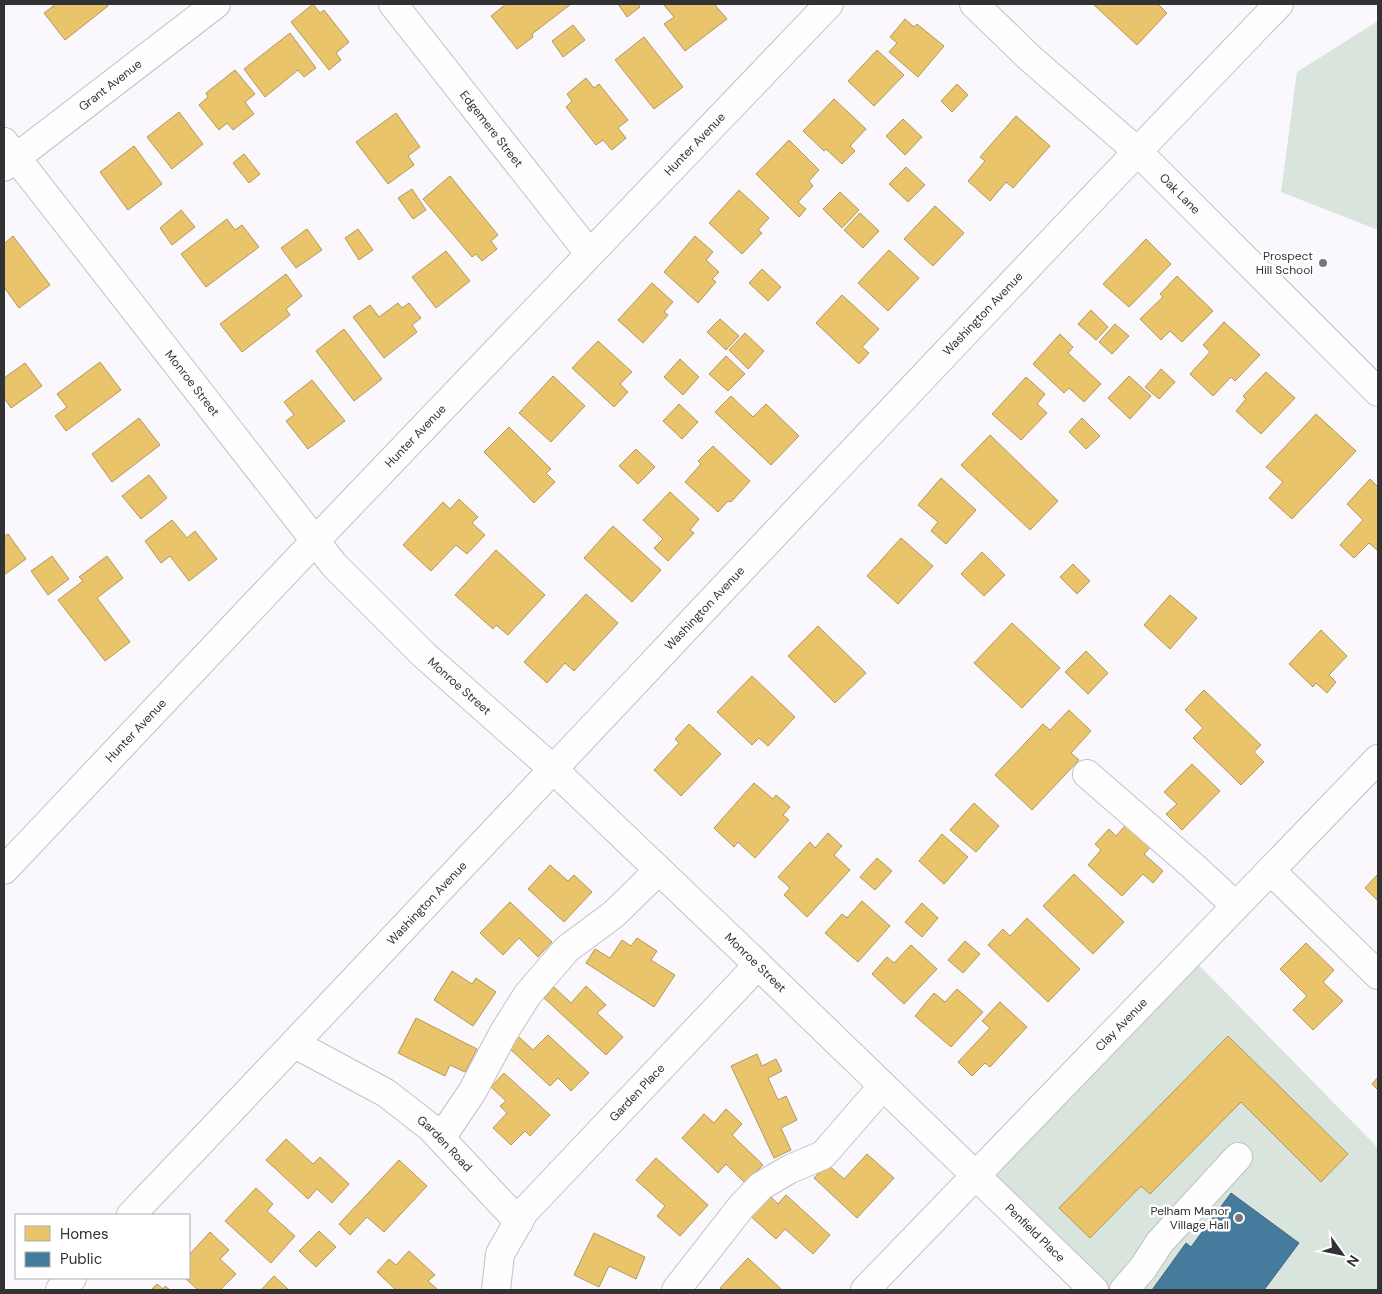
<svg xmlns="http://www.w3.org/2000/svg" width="1382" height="1294" font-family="'DM Sans',sans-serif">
<rect width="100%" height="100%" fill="#faf8fd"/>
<!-- green -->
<g fill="#d9e4dd">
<path d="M1378 21V230L1281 192 1297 72Z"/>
<path d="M1195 961 1378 1148V1290H1104L986 1177Z"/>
</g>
<!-- homes -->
<g fill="#e9c46a" stroke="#b2985a">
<path d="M56 4H107L108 6 65 40 44 13Z"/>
<path d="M313 4 320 13 324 10 349 42 336 53 341 60 329 70 291 22Z"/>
<path d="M506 4H571L532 34 533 37 517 49 491 16Z"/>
<path d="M618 4H638L640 7 627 17Z"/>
<path d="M663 4H714L727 19 685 51 664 24 674 17Z"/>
<path d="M1093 4H1158L1167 13 1137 45Z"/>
<path d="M905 19 914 27 917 24 944 46 918 77 889 52 897 43 890 37Z"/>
<path d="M573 25 585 40 563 57 552 41Z"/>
<path d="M290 33 316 68 304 77 298 70 265 97 244 69Z"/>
<path d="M644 37 683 87 654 109 615 60Z"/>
<path d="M877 50 904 75 874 106 848 81Z"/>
<path d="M235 70 255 94 245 102 254 114 233 130 227 123 219 130 199 105 208 97 206 93Z"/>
<path d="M586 78 594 88 599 84 628 120 618 128 626 138 612 150 603 140 596 145 566 107 572 101 567 94Z"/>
<path d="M957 84 968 95 952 112 941 101Z"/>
<path d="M834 99 866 129 850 146 855 151 842 164 826 149 824 151 803 131Z"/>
<path d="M179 112 203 144 172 169 147 137Z"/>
<path d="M396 113 420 147 408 156 414 165 388 184 356 142Z"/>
<path d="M1016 116 1050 146 1013 188 1006 182 990 201 968 181 985 161 980 157Z"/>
<path d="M903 119 922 137 905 155 886 136Z"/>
<path d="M789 140 819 170 809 181 813 186 798 202 806 209 799 217 756 174Z"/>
<path d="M134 146 162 184 128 210 100 172Z"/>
<path d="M244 154 260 174 249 183 233 163Z"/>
<path d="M906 167 925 185 908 202 889 184Z"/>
<path d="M450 176 498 235 491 241 497 249 482 261 476 254 472 257 423 199Z"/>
<path d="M412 189 426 210 413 219 398 198Z"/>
<path d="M739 190 769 218 758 230 762 233 742 254 709 223Z"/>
<path d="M840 192 859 210 842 228 823 209Z"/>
<path d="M935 206 964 233 933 266 904 239Z"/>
<path d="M181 210 195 227 172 245 160 228Z"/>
<path d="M860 213 879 231 863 248 844 230Z"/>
<path d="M227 219 235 230 242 225 259 247 206 287 181 254Z"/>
<path d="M307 229 322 250 296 268 281 248Z"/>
<path d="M358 229 373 250 359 260 345 238Z"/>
<path d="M13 236 50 285 19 308 4 287V244Z"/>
<path d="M695 236 713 252 706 260 719 272 712 279 716 282 698 303 664 272Z"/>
<path d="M1146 239 1171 264 1129 307 1103 284Z"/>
<path d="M889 250 919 278 888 311 858 283Z"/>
<path d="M446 251 470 281 436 308 412 277Z"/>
<path d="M762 269 781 287 768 301 749 283Z"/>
<path d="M286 274 302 296 286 309 290 315 242 352 220 324Z"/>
<path d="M1177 276 1213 311 1182 342 1170 331 1161 340 1140 319 1163 297 1160 294Z"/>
<path d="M652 283 673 302 664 312 668 315 643 343 618 320Z"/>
<path d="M842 295 879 329 862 347 869 353 859 364 816 323Z"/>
<path d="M398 303 402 308 409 303 421 318 412 325 417 332 384 358 353 317 370 305 379 317Z"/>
<path d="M1091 310 1108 327 1096 340 1078 324Z"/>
<path d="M720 319 739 336 726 350 707 332Z"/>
<path d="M1224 322 1260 355 1235 381 1231 377 1213 396 1190 374 1210 352 1203 345Z"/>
<path d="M1115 324 1129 336 1112 354 1099 342Z"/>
<path d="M344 329 382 379 354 401 316 351Z"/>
<path d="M745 333 764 351 748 369 729 350Z"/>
<path d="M1060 334 1073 347 1068 353 1101 384 1084 402 1069 388 1064 393 1033 364Z"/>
<path d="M598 341 632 372 620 384 628 392 614 407 572 368Z"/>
<path d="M726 356 745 374 728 391 709 374Z"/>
<path d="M680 359 699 377 683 395 664 377Z"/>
<path d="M100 362 121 390 66 431 55 416 67 407 57 394Z"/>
<path d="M25 363 42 386 11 408 4 398V378Z"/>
<path d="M1161 369 1175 382 1159 399 1145 387Z"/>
<path d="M1266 372 1295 398 1261 434 1236 411 1246 399 1243 396Z"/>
<path d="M553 376 585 406 551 442 519 413Z"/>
<path d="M1129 376 1151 396 1130 419 1108 398Z"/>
<path d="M1026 377 1045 394 1037 404 1047 413 1021 440 992 414Z"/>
<path d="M312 380 345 421 308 449 286 421 294 415 284 402Z"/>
<path d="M731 396 753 417 766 404 799 436 771 465 715 412Z"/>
<path d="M679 404 698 422 682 439 663 421Z"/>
<path d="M1316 414 1356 451 1292 519 1269 498 1283 482 1266 467Z"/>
<path d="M139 418 160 445 112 482 92 454Z"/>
<path d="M1082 418 1100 436 1086 449 1069 432Z"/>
<path d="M509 427 551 469 546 473 555 482 534 503 484 452Z"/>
<path d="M990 435 1058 501 1030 530 961 465Z"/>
<path d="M713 446 750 481 731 502 728 501 718 512 685 482 701 464 698 461Z"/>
<path d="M636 449 655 467 638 484 619 466Z"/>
<path d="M149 475 167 498 141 519 122 496Z"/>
<path d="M941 478 976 510 946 544 931 531 938 522 918 505Z"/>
<path d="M1370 479 1378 487V551L1369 543 1354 558 1340 545 1363 520 1347 504Z"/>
<path d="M670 492 699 519 690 530 694 533 668 561 654 548 663 539 643 520Z"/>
<path d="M459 499 478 517 472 523 485 535 467 554 456 545 431 571 403 545 443 502 450 509Z"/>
<path d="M172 520 187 538 195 531 217 559 189 581 170 556 161 563 145 541Z"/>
<path d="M613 526 661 570 632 602 584 558Z"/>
<path d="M8 534 26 559 4 575V537Z"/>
<path d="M901 538 933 566 898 604 867 576Z"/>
<path d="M496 550 545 595 508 635 496 625 493 629 455 595Z"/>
<path d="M982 552 1005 575 984 596 961 574Z"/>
<path d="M52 556 69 579 48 595 31 571Z"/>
<path d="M107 556 123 578 97 598 130 642 105 661 58 600 83 581 79 577Z"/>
<path d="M1073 564 1090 581 1077 594 1060 577Z"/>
<path d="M586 594 618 623 574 671 565 663 547 683 524 662Z"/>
<path d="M1170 595 1197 618 1170 649 1144 625Z"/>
<path d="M1012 623 1060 668 1022 708 974 663Z"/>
<path d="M818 626 866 673 835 703 788 656Z"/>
<path d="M1321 630 1347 656 1329 675 1336 682 1327 693 1316 683 1313 687 1289 664Z"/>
<path d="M1086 651 1108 673 1088 694 1065 672Z"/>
<path d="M752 676 795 717 768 746 759 738 752 745 717 712Z"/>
<path d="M1204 690 1261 745 1254 752 1264 762 1241 785 1193 738 1203 728 1185 710Z"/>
<path d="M1069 710 1091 731 1071 753 1079 760 1032 810 995 775 1043 724 1050 730Z"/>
<path d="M689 724 721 754 681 796 654 770 679 743 675 739Z"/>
<path d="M1192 764 1220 791 1182 830 1166 814 1177 804 1164 792Z"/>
<path d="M754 783 773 799 776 795 790 807 783 815 789 820 755 858 738 842 734 847 714 828Z"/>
<path d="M974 803 999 826 976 852 950 830Z"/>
<path d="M1131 819 1155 842 1144 854 1163 871 1153 883 1143 874 1122 896 1088 865 1101 850 1095 844 1109 829 1116 836Z"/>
<path d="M828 833 842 846 834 855 850 870 807 917 784 895 790 888 778 877 810 842 815 848Z"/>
<path d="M942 834 968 857 944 884 919 861Z"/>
<path d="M877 858 892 871 875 890 860 877Z"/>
<path d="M550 865 568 881 574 875 592 892 564 922 528 889Z"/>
<path d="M1074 874 1124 922 1093 954 1043 906Z"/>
<path d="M1378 874V901L1365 888Z"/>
<path d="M862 901 890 926 858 962 825 933 842 914 847 918Z"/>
<path d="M510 902 552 942 538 957 519 938 503 955 480 933Z"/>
<path d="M922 903 938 918 922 937 905 922Z"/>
<path d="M1027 918 1080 969 1048 1002 988 945 1003 929 1010 936Z"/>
<path d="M637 938 657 951 651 960 675 975 654 1007 586 963 595 949 610 958 622 940 631 946Z"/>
<path d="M965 941 980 954 963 973 948 960Z"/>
<path d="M1306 943 1334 970 1323 982 1343 1001 1313 1030 1293 1010 1307 996 1280 969Z"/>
<path d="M911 945 937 969 904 1004 872 974 887 957 894 963Z"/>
<path d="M452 971 472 984 476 978 496 992 473 1026 434 1000Z"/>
<path d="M586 986 606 1005 597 1013 623 1037 606 1055 544 998 554 987 571 1003Z"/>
<path d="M957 989 983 1012 951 1047 915 1016 934 993 945 1002Z"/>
<path d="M1000 1002 1027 1027 990 1067 985 1063 972 1076 958 1062 990 1028 982 1021Z"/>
<path d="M416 1018 477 1049 465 1072 450 1065 445 1076 398 1053Z"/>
<path d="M548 1035 589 1073 571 1091 558 1078 550 1086 508 1047 518 1036 533 1050Z"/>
<path d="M1228 1036 1348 1154 1321 1182 1241 1102 1150 1194 1141 1186 1090 1238 1059 1208Z"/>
<path d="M757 1054 762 1066 776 1059 782 1071 768 1078 778 1100 786 1096 797 1120 781 1128 791 1150 774 1158 731 1066Z"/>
<path d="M504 1073 550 1115 530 1136 525 1131 511 1145 493 1128 507 1113 500 1106 506 1101 491 1087Z"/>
<path d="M1378 1077V1090L1372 1084Z"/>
<path d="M726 1109 742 1124 732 1135 763 1165 745 1183 726 1164 718 1173 682 1138 704 1114 714 1123Z"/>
<path d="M286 1139 313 1164 320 1157 349 1184 332 1203 317 1189 308 1199 266 1160Z"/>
<path d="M867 1154 894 1178 857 1218 814 1178 827 1164 844 1179Z"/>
<path d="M656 1158 708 1205 680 1236 657 1216 665 1206 636 1180Z"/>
<path d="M399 1160 427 1186 384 1232 367 1217 350 1235 339 1224Z"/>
<path d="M256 1188 273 1204 267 1211 295 1236 271 1263 225 1221Z"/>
<path d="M766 1192 778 1204 786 1195 830 1235 813 1254 785 1229 776 1239 747 1213Z"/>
<path d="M319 1231 336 1247 316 1267 299 1251Z"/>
<path d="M210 1232 229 1250 220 1259 236 1274 220 1290H198L185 1278H189V1255Z"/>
<path d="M594 1233 645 1257 636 1279 609 1266 599 1287 574 1275Z"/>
<path d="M409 1251 435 1275 428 1281 438 1290H396L377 1272 389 1259 396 1265Z"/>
<path d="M748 1258 782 1290H722L720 1288Z"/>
<path d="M274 1276 289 1290H261Z"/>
<path d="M157 1284 163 1289 165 1286 170 1290H151Z"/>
</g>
<!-- public -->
<path fill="#457b9d" stroke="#3f657e" d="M1231 1193 1299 1243 1264 1290H1152L1186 1243 1191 1247Z"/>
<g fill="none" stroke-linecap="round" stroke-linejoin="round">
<!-- minor casing -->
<g stroke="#c2c1c4" stroke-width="30">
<g id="minor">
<path id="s1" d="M393 4 589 253"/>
<path id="s2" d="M974 4 1031 59 1137 151 1378 392"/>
<path id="s3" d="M4 142 334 565 424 655 553 769 758 965 1094 1290"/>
<path id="s4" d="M4 167 216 4"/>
<path d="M1087 774 1194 867 1236 906"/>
<path id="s5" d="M4 870 315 541 829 4"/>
<path d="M1271 871 1378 975"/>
<path id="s6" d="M295 1044 386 1093 431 1128 519 1222"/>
<path d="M441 1138 472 1092 504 1032 528 994 567 949 614 914 659 870"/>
<path id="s7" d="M131 1215C515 813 893 404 1279 4"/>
<path d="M60 1290 72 1278"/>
<path id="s8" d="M496 1290 500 1254 524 1212 758 965"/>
<path d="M676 1290 741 1207 761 1186 790 1169 823 1155 883 1086"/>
<path id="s9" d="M865 1290 1378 759"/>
<path d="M1124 1290 1143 1268 1160 1242 1238 1157"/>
</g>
</g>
<!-- minor -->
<use href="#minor" stroke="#fefeff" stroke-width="28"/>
</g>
<!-- markers -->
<g fill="#78777b" stroke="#fff" stroke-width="2">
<circle cx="1323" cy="263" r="5"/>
<circle cx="1239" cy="1218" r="5"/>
</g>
<g text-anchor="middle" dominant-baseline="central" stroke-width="5" stroke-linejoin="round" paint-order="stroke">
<!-- street labels -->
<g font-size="12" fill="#323235" stroke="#fff">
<text stroke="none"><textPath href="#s4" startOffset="134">Grant Avenue</textPath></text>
<text stroke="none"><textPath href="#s1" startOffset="159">Edgemere Street</textPath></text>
<text stroke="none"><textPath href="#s5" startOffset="1002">Hunter Avenue</textPath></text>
<text stroke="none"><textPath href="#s2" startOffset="280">Oak Lane</textPath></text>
<text stroke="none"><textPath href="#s7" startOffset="1240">Washington Avenue</textPath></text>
<text stroke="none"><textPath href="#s3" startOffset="306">Monroe Street</textPath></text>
<text stroke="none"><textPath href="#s5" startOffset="598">Hunter Avenue</textPath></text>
<text stroke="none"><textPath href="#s7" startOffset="835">Washington Avenue</textPath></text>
<text stroke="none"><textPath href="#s3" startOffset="711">Monroe Street</textPath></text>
<text stroke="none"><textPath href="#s5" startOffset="192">Hunter Avenue</textPath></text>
<text stroke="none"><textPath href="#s7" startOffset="430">Washington Avenue</textPath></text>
<text stroke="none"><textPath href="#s3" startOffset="1116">Monroe Street</textPath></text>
<text stroke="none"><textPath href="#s9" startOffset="369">Clay Avenue</textPath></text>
<text stroke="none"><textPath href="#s8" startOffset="249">Garden Place</textPath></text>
<text stroke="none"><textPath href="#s6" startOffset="181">Garden Road</textPath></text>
<text stroke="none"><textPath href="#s3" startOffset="1505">Penfield Place</textPath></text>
</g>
<!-- poi labels -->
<g font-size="12" fill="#323235" stroke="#fff" text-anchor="end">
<text x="1313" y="256">Prospect<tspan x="1313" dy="14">Hill School</tspan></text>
<text x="1229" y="1211">Pelham Manor<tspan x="1229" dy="14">Village Hall</tspan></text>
</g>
</g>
<!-- border -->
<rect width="1382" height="1294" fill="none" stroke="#323235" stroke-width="10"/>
<!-- legend -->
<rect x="15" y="1214" width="175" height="65" fill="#ffffff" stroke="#adadae"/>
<rect x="25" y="1226" width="25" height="15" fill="#e9c46a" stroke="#adadae"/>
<text x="60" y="1239" font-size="15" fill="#323235">Homes</text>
<rect x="25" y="1252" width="25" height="15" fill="#457b9d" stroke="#adadae"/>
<text x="60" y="1264" font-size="15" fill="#323235">Public</text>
<!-- north arrow -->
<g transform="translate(1342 1254) rotate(123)" stroke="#ffffff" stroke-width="4" paint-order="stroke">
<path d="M0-4L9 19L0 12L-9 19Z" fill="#323235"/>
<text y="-8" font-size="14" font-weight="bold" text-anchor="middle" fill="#323235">N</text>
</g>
</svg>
